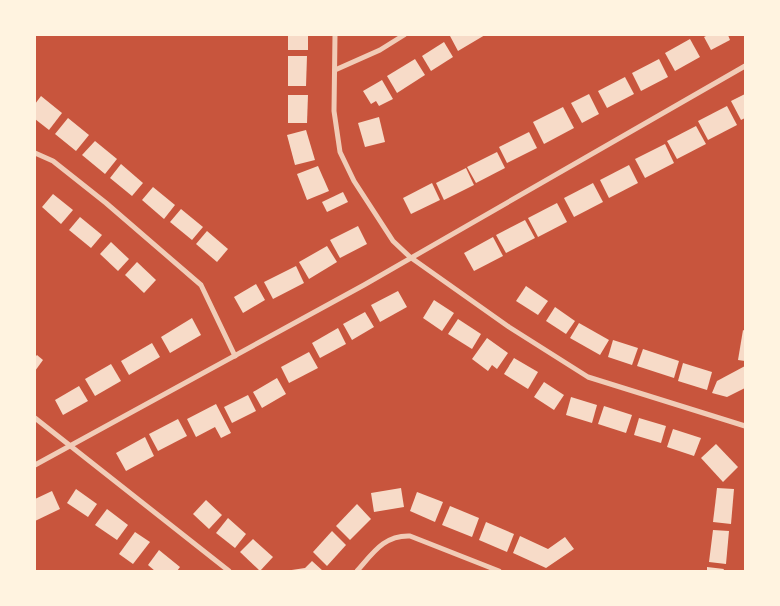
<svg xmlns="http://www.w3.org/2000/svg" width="780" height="606" font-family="Roboto,sans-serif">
<rect width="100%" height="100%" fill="#c8553d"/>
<!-- building -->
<g fill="#f7dbc8">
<rect x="288" y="35" width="20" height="15"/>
<path d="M451 35H485L458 51 450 36Z"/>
<path d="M708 35H728L730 40 711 50 704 37Z"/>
<path d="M690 39 700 57 675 71 665 53Z"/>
<path d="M444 42 453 57 431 71 422 56Z"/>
<path d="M288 56H307L306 86H288Z"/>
<path d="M415 59 425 75 397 93 387 76Z"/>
<path d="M659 59 668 77 641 91 632 73Z"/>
<path d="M625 77 634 94 607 108 598 91Z"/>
<path d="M382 80 393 99 379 106 376 101 371 104 363 91Z"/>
<path d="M589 94 599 114 582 123 571 103Z"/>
<path d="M745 94V118L741 120 731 101Z"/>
<path d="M288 95H308L307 123H288Z"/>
<path d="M41 96 62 113 49 130 35 119V104Z"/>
<path d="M727 106 737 125 708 140 698 121Z"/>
<path d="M563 107 574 128 544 144 533 122Z"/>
<path d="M379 117 385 142 365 147 358 123Z"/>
<path d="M68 118 89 135 76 151 55 134Z"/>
<path d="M696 126 706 144 677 159 667 141Z"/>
<path d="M306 130 315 160 295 165 287 135Z"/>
<path d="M529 132 537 148 507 163 499 147Z"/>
<path d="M95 141 117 159 105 174 82 155Z"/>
<path d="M665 144 674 163 645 178 635 159Z"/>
<path d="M497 152 505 168 476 183 467 167Z"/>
<path d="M121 164 143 183 132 196 110 178Z"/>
<path d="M629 165 638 183 609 198 600 180Z"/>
<path d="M318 166 329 191 307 200 297 174Z"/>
<path d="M466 168 474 185 444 200 436 183Z"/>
<path d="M432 183 440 200 411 214 403 198Z"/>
<path d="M593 183 603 202 574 217 564 198Z"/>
<path d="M153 187 175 205 164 219 142 200Z"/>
<path d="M343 192 348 202 327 212 322 202Z"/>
<path d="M53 194 73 210 61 224 42 207Z"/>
<path d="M557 203 567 222 538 237 528 218Z"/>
<path d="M181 209 203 227 192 240 170 222Z"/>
<path d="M80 217 102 235 91 248 69 230Z"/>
<path d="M525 220 535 238 506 253 496 235Z"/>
<path d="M358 226 367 244 340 258 330 240Z"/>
<path d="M207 231 228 249 217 262 196 244Z"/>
<path d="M493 237 503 256 474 271 464 253Z"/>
<path d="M111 242 129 259 118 271 100 254Z"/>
<path d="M327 246 337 262 309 279 299 262Z"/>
<path d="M137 262 156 280 144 293 125 275Z"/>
<path d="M296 266 304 283 273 299 264 282Z"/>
<path d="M256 284 265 300 243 313 234 297Z"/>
<path d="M526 286 548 301 538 315 516 301Z"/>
<path d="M398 291 407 307 380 322 371 305Z"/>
<path d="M434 300 454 313 442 331 423 318Z"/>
<path d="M555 307 575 321 566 334 546 321Z"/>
<path d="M365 312 374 327 352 340 343 324Z"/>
<path d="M192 318 201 335 170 353 161 337Z"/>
<path d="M458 319 481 334 472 349 448 334Z"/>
<path d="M579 323 609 340 600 355 570 338Z"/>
<path d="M338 328 346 344 320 358 312 343Z"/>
<path d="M743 330 745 331V361L738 360Z"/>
<path d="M487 338 508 353 497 369 492 365 488 371 472 359Z"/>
<path d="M613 340 638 348 632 365 608 357Z"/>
<path d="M152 343 160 357 129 375 121 361Z"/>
<path d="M643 349 679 361 674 378 637 366Z"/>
<path d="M309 352 318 368 289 383 281 367Z"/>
<path d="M37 355 43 360 35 371V357Z"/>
<path d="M514 358 538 372 528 389 504 374Z"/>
<path d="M683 363 712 372 707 390 678 381Z"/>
<path d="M111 364 121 381 95 396 85 379Z"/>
<path d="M745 366V388L727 397 712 393 717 381Z"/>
<path d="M277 378 286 394 262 408 253 392Z"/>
<path d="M544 382 564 395 554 410 534 397Z"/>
<path d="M79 386 88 401 63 415 55 400Z"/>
<path d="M248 395 256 411 232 423 224 407Z"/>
<path d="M571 397 597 405 592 423 566 415Z"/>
<path d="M216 404 231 433 221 438 215 427 196 437 187 419Z"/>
<path d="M604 406 632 415 626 433 598 424Z"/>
<path d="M639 418 666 426 661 443 634 435Z"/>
<path d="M178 419 187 436 158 451 149 434Z"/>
<path d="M673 429 701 438 694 456 667 447Z"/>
<path d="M145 437 154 456 126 471 116 453Z"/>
<path d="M716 444 738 467 723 482 701 458Z"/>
<path d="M401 488 404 507 374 512 371 493Z"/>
<path d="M717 488 734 489 731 524 713 522Z"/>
<path d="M76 489 97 504 88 517 67 503Z"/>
<path d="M52 491 60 509 35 521V499Z"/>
<path d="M417 492 443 502 435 522 410 511Z"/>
<path d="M206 500 222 515 209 529 193 514Z"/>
<path d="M357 504 371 519 350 540 336 526Z"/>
<path d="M450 506 479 518 472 537 442 525Z"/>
<path d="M107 509 128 525 117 540 95 525Z"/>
<path d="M228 518 246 534 235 548 216 533Z"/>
<path d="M486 522 514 534 507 552 479 540Z"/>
<path d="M713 530 729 531 726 564 709 562Z"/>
<path d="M332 531 346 545 327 566 313 552Z"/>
<path d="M135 532 150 542 133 564 119 554Z"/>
<path d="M520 536 548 549 565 537 574 549 546 568 513 553Z"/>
<path d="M253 539 273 557 260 571 240 552Z"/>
<path d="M159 550 180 567 177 571H155L148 565Z"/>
<path d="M312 561 323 571H285L305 568Z"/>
<path d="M707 567 724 569 723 571H707Z"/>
</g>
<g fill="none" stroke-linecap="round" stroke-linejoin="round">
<!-- minor -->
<g stroke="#f1ccb7" stroke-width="5">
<path d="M335 35 334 111 340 152 354 181 393 241 410 257 509 327 588 377 745 426"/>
<path d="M335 70 380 50 404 35"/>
<path d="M35 153 53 161 106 203 201 285 235 356"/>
<path d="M35 418 229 571"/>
<path d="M35 465 364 285 745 66"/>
<path d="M357 571C373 553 384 535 410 536L499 571"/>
</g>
</g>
<!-- border -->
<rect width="780" height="606" fill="none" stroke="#fff3e0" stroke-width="72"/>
</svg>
